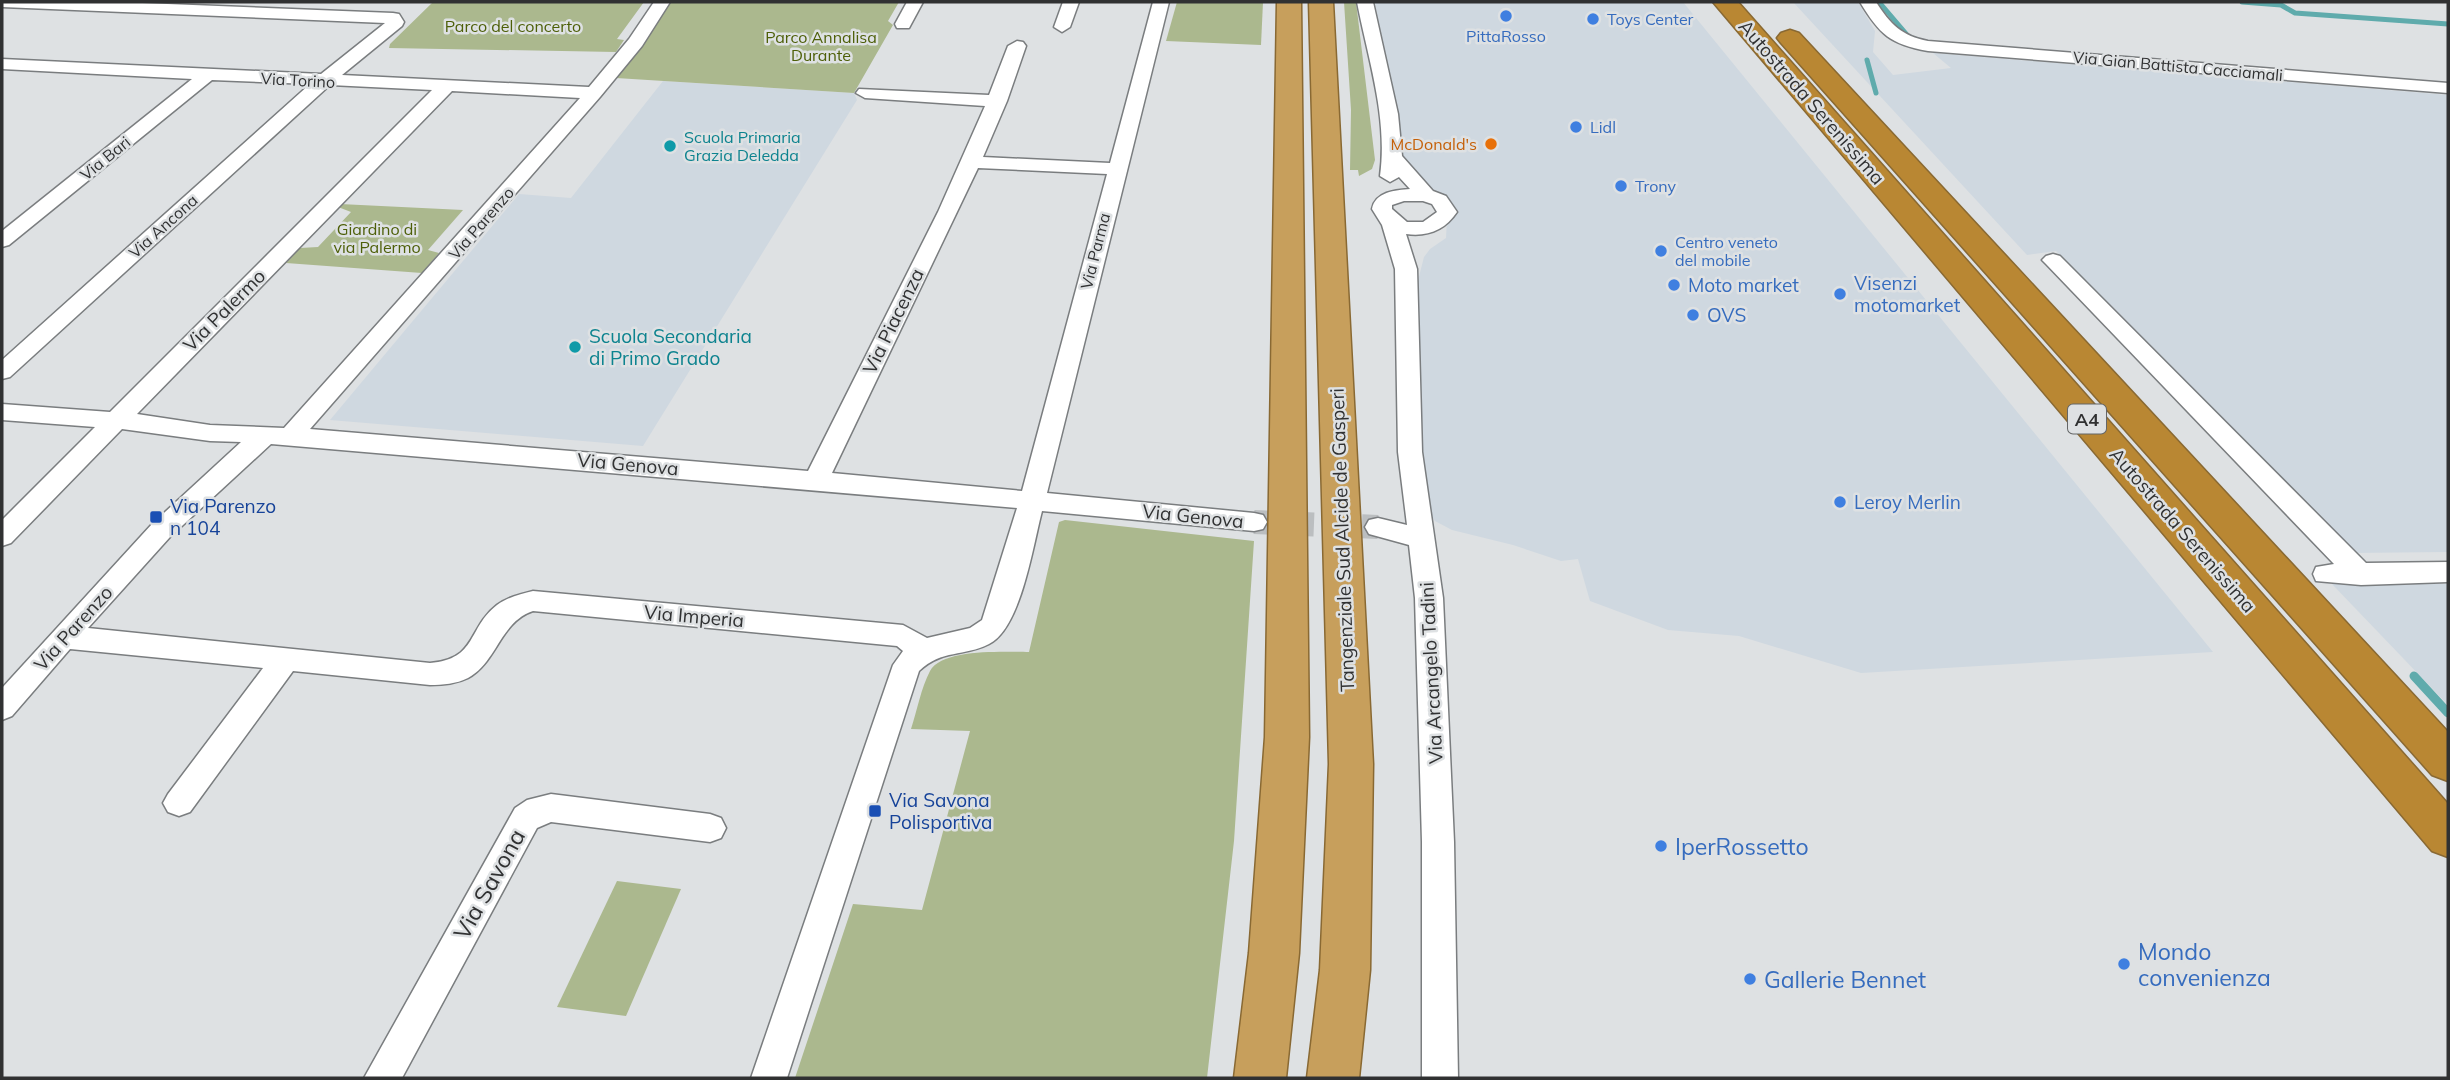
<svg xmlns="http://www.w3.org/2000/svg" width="2450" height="1080" font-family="Mulish,sans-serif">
<rect width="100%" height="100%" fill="#dee1e3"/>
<!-- built -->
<g fill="#cfd8e0">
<path d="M1375 2H1683L2213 652 1861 673 1739 636 1668 630 1590 601 1578 559 1561 561 1513 545 1452 530 1435 521 1423 503 1411 308 1424 257 1430 249 1446 238 1447 219 1441 194 1423 186 1400 158Z"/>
<path d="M1793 2H1858L1875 31 1873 52 1893 75 1951 68 1933 53 2448 95V552L2350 553 2056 251 2027 255Z"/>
<path d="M663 81 854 93 857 100 643 446 330 420 519 194 571 198Z"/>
<path d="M2332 584H2448V705Z"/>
</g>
<!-- green -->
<g fill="#abb88e">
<path d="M433 2H644L617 39 624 40 616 52 389 48 390 44Z"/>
<path d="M670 2H899L888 21 893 25 854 93 616 78Z"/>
<path d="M1177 2H1263L1261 45 1166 41Z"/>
<path d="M1344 2H1356L1375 160 1372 169 1359 176 1358 170H1350L1351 110Z"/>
<path d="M340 204 463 210 428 250 439 253 422 273 286 263 300 248 318 247 351 212 338 207Z"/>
<path d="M1065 520 1254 541 1234 841 1207 1078H795L853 904 922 910 970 731 911 729C917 711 921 688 930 671 942 648 1007 652 1029 652L1059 522Z"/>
<path d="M617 881 681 889 626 1016 557 1007Z"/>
</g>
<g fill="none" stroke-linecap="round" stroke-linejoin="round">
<!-- stream-far1 -->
<g stroke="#5fabac" stroke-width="5">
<path d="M1879 2 1908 36"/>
<path d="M2242 2 2281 5 2295 13 2448 24"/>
<path d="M1867 60 1876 93"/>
</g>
<!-- stream -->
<path stroke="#5fabac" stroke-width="9" d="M2414 676 2448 713"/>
<!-- minor-tunnel -->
<path stroke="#bbbec0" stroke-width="24" stroke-dasharray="24 12" stroke-linecap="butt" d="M1254 522 1378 527"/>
<!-- minor casing -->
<g stroke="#7a7d7f" stroke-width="3">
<g id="minor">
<path d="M2 2H117L393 13 399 14 404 22 402 26 342 75 589 87 629 39 654 2H670L642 46 600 97 310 429 808 471 938 212 985 106 865 98 856 93 859 89 989 95 1008 46 1017 41 1023 42 1026 46 1007 101 983 157 1110 163 1153 2H1169L1047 493 1254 513 1263 515 1267 522 1263 529 1254 531 1042 511C1033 545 1021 628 989 644 964 657 942 649 919 671L787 1078H751L893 665 903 651 897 646 533 611C500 622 497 662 468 678 456 684 443 685 430 685L293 671 190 812 179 816 168 812 163 803 168 794 263 668 70 649 12 716 2 720V688L152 524 241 442 210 441 122 429 11 543 2 546V520L95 427 2 420V404L110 412 432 90 330 85 10 377 2 379V360L310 84 212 80 9 245 2 247V231L192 79 2 69V59L321 74 385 23 2 7ZM452 91 580 98 284 428 210 425 137 414ZM978 168 1107 174 1022 491 832 473ZM271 444 1017 508 982 620 970 628 927 638 903 625 533 591C521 594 508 597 497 605 467 628 478 659 430 663L88 628 170 537Z"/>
<path d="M907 2H923L909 28H897L895 24Z"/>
<path d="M1063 2H1079L1070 27 1062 32 1054 27Z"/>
<path d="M1357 2H1373L1398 114 1402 156 1433 191 1446 196 1457 212C1445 230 1428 237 1406 234L1417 269 1422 452 1443 598 1454 842 1458 1078H1422V842L1415 598 1409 545 1369 534 1365 527 1369 520 1378 518 1407 525 1398 452 1395 269 1382 225 1372 209C1375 192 1395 190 1410 189L1399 177 1390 182 1380 176C1388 117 1368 59 1357 2ZM1423 201 1432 204 1437 212 1423 222H1407L1392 209V205L1404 201Z"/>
<path d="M1860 2H1876C1890 24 1902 36 1928 41L2448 83V93L1928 51C1890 44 1880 35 1860 2Z"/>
<path d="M2053 254 2060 256 2366 563 2448 562V582L2361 585 2316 581 2313 574 2316 567 2334 564 2046 264 2042 260 2046 256Z"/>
<path d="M551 794 710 814 721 818 726 828 721 838 710 842 551 822 537 828 402 1078H364L515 808 527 800Z"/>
</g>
</g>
<!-- trunk casing -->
<g stroke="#896933" stroke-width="3">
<g id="trunk">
<path d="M1277 2H1301L1309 737 1299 953 1286 1078H1234L1249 953 1265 737Z"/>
<path d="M1309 2H1333L1373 764 1370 970 1359 1078H1307L1320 970 1329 764Z"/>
</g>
</g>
<!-- motorway casing -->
<g stroke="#896933" stroke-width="3">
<g id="motorway">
<path d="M1713 2H1738L2448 804V857L2432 851Z"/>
<path d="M1790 30 1799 33 2448 732V781L2432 775 1781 43 1777 38 1781 33Z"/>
</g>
</g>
<!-- minor -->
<use href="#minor" fill="#fff" fill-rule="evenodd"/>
<!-- trunk -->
<use href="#trunk" fill="#c79f5c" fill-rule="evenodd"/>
<!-- motorway -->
<use href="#motorway" fill="#b98733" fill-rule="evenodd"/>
</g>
<!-- markers -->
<g fill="#3f7fe0" stroke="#dee1e3" stroke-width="2.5">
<circle cx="1506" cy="16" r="7"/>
<circle cx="1593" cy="19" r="7"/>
<circle cx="1576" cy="127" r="7"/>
<circle cx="1621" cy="186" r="7"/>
<circle cx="1661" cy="251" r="7"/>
<circle cx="1674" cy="285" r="7"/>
<circle cx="1840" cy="294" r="7"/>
<circle cx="1693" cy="315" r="7"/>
<circle cx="1840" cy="502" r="7"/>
<circle cx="1661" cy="846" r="7"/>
<circle cx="2124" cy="964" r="7"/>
<circle cx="1750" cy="979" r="7"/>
</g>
<circle fill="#e8710a" stroke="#dee1e3" stroke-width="2.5" cx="1491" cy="144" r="7"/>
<g fill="#0f9aa8" stroke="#dee1e3" stroke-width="2.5">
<circle cx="670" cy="146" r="7"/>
<circle cx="575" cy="347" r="7"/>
</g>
<g fill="#1a4fb4" stroke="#dee1e3" stroke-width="2.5">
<rect x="149" y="510" width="14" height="14" rx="3.5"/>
<rect x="868" y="804" width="14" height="14" rx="3.5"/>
</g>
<g text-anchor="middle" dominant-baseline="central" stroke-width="5" stroke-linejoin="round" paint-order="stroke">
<!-- far-shop labels -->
<g font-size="16" fill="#366cbe" stroke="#dee1e3" text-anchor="start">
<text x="1607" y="19">Toys Center</text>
<text x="1506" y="36" text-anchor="middle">PittaRosso</text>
<text x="1590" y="127">Lidl</text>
<text x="1635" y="186">Trony</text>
<text x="1675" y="242">Centro veneto<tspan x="1675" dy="18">del mobile</tspan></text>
</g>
<!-- far-park labels -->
<g font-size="16" fill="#4d5f08" stroke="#dee1e3">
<text x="513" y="26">Parco del concerto</text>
<text x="821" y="37">Parco Annalisa<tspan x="821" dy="18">Durante</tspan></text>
<text x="377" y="229">Giardino di<tspan x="377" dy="18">via Palermo</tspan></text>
</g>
<!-- far-street labels -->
<g font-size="16" fill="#303132" stroke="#dee1e3">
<text transform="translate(2178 66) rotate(5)">Via Gian Battista Cacciamali</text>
<text transform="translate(298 80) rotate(3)">Via Torino</text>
<text transform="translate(105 158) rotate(-39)">Via Bari</text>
<text transform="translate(481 223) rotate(-49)">Via Parenzo</text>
<text transform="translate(163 226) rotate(-42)">Via Ancona</text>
<text transform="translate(1095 251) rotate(-76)">Via Parma</text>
</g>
<!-- far-culture labels -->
<g font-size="16" fill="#0d838f" stroke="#dee1e3" text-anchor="start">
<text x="684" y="137">Scuola Primaria<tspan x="684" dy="18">Grazia Deledda</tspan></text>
</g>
<!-- far-food labels -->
<g font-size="16" fill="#c56008" stroke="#dee1e3" text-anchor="end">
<text x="1477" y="144">McDonald's</text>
</g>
<!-- shield labels -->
<rect fill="#dee1e3" stroke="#646667" stroke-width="2" x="2068" y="404.5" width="38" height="29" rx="5"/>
<g font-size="18" font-weight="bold" fill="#303132">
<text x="2087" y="419">A4</text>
</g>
<!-- street labels -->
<g font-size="19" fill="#303132" stroke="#dee1e3">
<text transform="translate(1812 102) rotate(49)">Autostrada Serenissima</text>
<text transform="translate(224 310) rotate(-45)">Via Palermo</text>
<text transform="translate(893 321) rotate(-64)">Via Piacenza</text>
<text transform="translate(628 464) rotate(5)">Via Genova</text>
<text transform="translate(1193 516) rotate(6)">Via Genova</text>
<text transform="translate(2183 530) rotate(49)">Autostrada Serenissima</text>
<text transform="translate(1342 540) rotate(-92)">Tangenziale Sud Alcide de Gasperi</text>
<text transform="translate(694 616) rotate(5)">Via Imperia</text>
<text transform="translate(73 628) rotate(-48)">Via Parenzo</text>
<text transform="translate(1431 673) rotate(-93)">Via Arcangelo Tadini</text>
</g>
<!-- shop labels -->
<g font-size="19" fill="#366cbe" stroke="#dee1e3" text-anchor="start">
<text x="1854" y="283">Visenzi<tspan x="1854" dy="22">motomarket</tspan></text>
<text x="1688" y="285">Moto market</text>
<text x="1707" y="315">OVS</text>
<text x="1854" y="502">Leroy Merlin</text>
</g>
<!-- culture labels -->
<g font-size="19" fill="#0d838f" stroke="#dee1e3" text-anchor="start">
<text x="589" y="336">Scuola Secondaria<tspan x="589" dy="22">di Primo Grado</tspan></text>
</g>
<!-- transit labels -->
<g font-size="19" fill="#164399" stroke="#dee1e3" text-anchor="start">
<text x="170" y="506">Via Parenzo<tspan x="170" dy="22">n 104</tspan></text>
<text x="889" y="800">Via Savona<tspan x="889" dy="22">Polisportiva</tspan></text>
</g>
<!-- near-shop labels -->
<g font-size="23" fill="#366cbe" stroke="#dee1e3" text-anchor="start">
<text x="1675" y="846">IperRossetto</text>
<text x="2138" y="951">Mondo<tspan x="2138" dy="26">convenienza</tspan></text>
<text x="1764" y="979">Gallerie Bennet</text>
</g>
<!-- near-street labels -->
<g font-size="23" fill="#303132" stroke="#dee1e3">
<text transform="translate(489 884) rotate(-61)">Via Savona</text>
</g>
</g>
<!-- border -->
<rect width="2450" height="1080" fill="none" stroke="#303132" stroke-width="7"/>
</svg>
